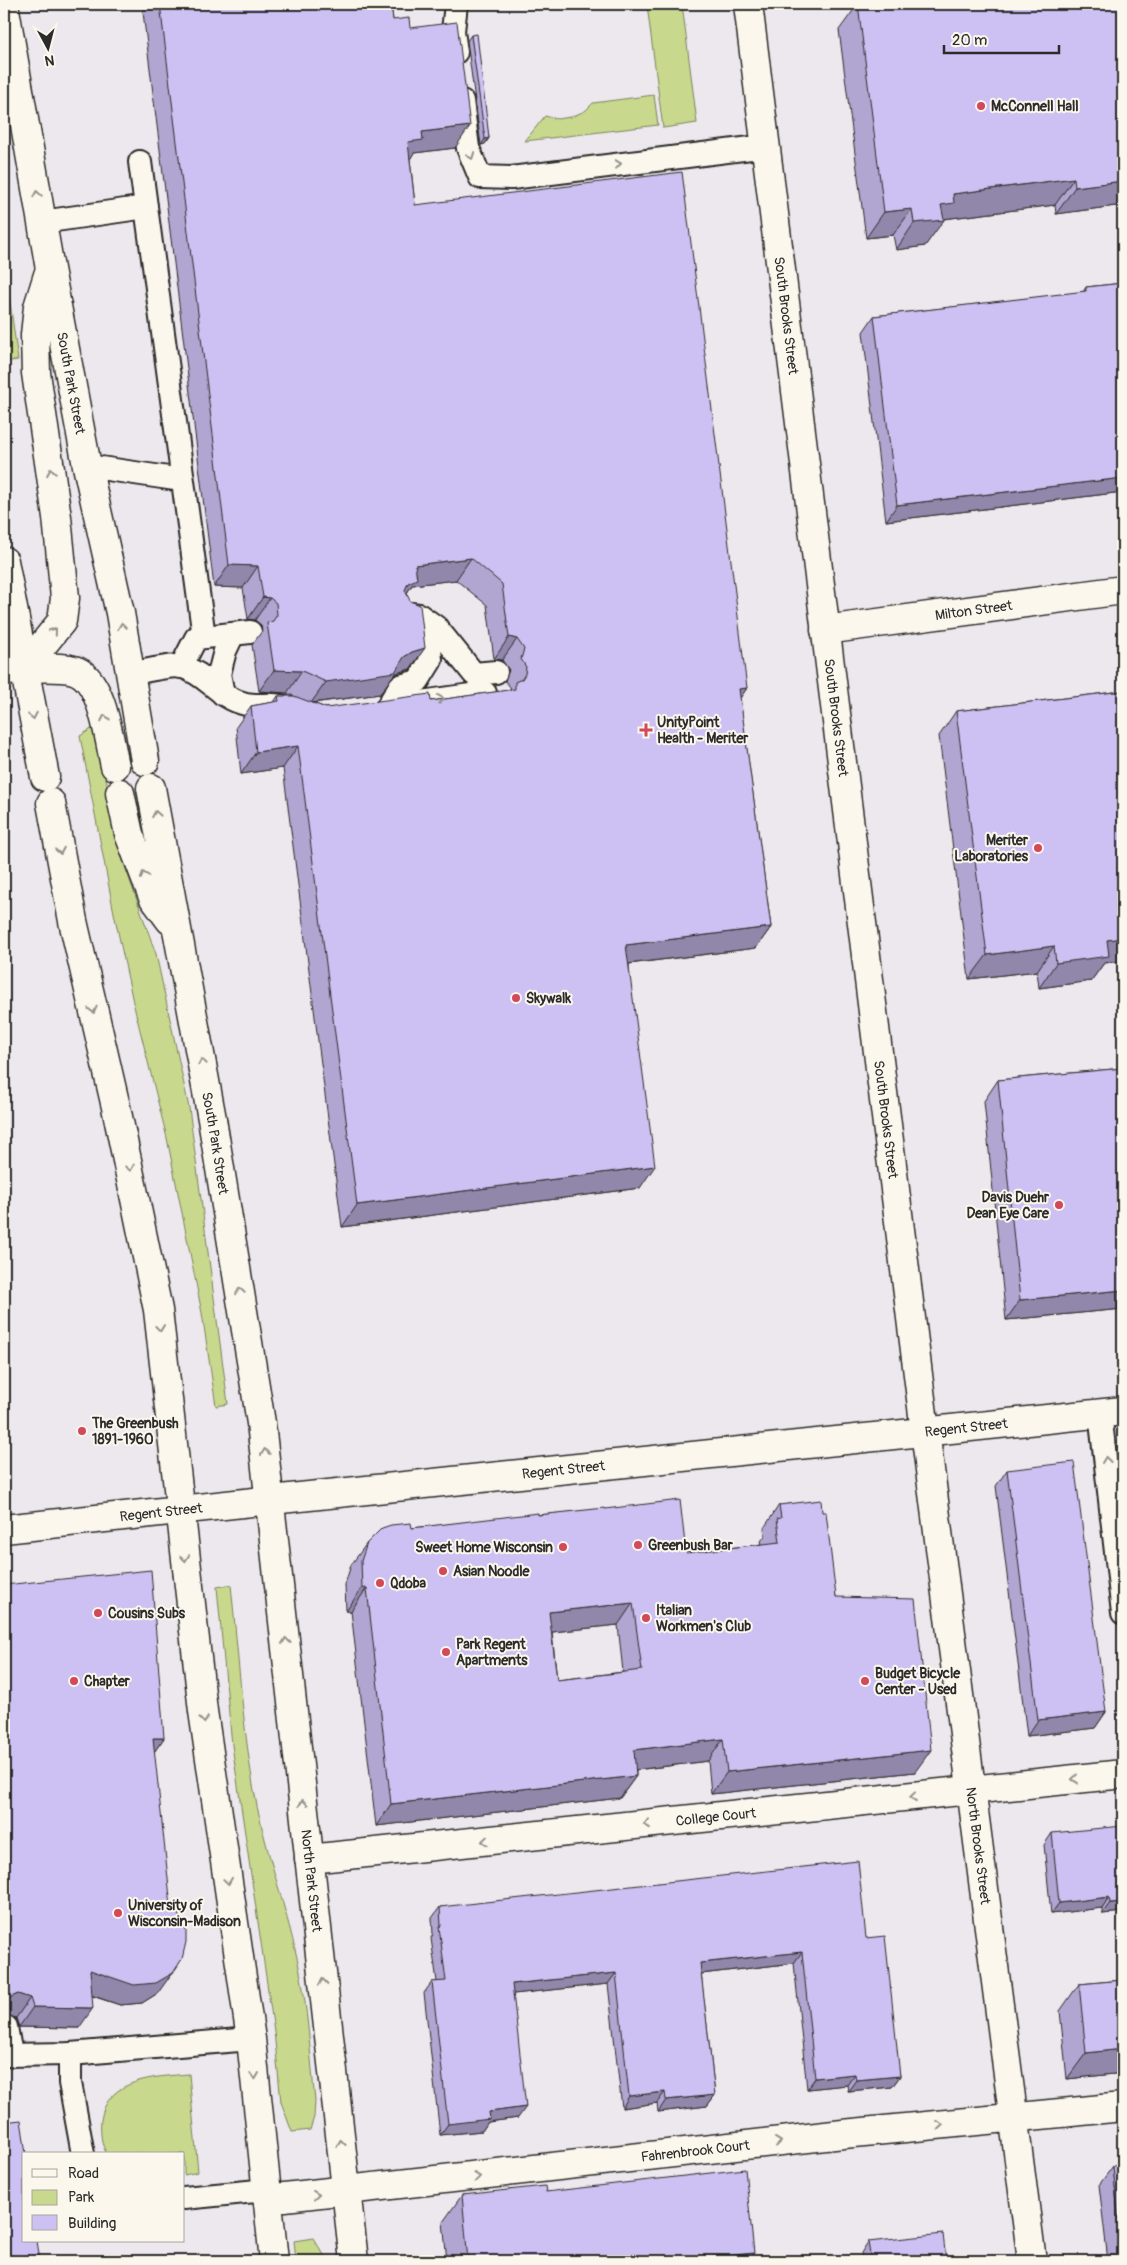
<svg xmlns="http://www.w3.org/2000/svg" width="1127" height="2265" font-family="Pangolin,sans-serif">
<rect width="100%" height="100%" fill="#ede7ee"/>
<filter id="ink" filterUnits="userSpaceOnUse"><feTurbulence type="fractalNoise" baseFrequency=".02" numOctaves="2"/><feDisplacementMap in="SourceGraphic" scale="10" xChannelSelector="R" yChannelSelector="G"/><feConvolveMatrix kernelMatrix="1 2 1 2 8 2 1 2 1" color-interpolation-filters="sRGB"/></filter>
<g filter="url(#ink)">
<!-- green -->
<g fill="#c8d98e" stroke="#7a825c">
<path d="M657 4H682L697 123 663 128 647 5Z"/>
<path d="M654 95 658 125 525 141 545 116 557 119 571 117 585 111 593 103Z"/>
<path d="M4 259 18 360 4 362Z"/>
<path d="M93 728 101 753 122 858 156 954 189 1108 228 1404 216 1406 202 1313 167 1138 133 1002 114 913 80 736Z"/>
<path d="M231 1585C238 1652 242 1719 253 1785 263 1845 285 1902 298 1962 308 2007 310 2055 315 2101L314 2117 310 2130 292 2132 281 2102 274 2031 232 1745 217 1587Z"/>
<path d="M189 2074 198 2172 184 2175V2154H107C101 2145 100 2131 101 2120 107 2078 155 2077 189 2074Z"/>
<path d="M313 2238 328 2261H296L294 2241Z"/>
</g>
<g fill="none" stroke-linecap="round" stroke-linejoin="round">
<!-- lane casing -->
<g stroke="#2b2b2b" stroke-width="26">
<g id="lane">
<path d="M456 52 453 31 456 4"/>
<path d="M462 101 468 148 480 177 511 178 767 146"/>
<path d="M140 162 204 637"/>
<path d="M42 222 146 207"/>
<path d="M87 466 182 480"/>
<path d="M403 613 419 615 436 627 474 674 496 672"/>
<path d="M181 667 196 638 250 632"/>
<path d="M129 674C142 672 171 664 183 667 207 674 220 699 246 704 260 707 274 702 288 708"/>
<path d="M223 694 219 674 225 651 233 634"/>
<path d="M400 705 485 693"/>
<path d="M388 706 400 686 418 681 431 660 429 640 419 617"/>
<path d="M1100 1413 1123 1613"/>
<path d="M6 2027 11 2055"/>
<path d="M70 2054V2083L83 2154"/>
<path d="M4 2055 70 2054 251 2039"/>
<path d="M184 2198 267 2190"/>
</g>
</g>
<!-- street casing -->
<g stroke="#2b2b2b" stroke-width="31">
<g id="street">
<path id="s1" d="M748 4 925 1431 1032 2261"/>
<path id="s2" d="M825 630 1123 590"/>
<path d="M4 672 24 668"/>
<path id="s3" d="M309 1859 1123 1774"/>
<path id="s4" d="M267 2199 843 2134 1123 2107"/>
</g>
</g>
<!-- secondary casing -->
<g stroke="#2b2b2b" stroke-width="31">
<g id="secondary">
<path id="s5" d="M271 1500 1123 1411"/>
</g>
</g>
<!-- primary casing -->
<g stroke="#2b2b2b" stroke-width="31">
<g id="primary">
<path id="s6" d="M4 4 50 269 87 466 120 613 145 761"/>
<path d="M4 561 45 777"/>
<path d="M24 668 62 621 65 598 57 517 36 373 35 335 38 307 48 275"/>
<path d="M24 668C40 668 58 666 74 670 103 678 109 741 115 766"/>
<path id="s7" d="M151 788 212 1119 261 1423 354 2261"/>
<path d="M120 793 129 834 153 897 170 920"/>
<path d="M51 803 73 921 116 1107 158 1310 203 1711 251 2039 274 2261"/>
<path id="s8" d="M4 1529 271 1500"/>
</g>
</g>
<!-- lane -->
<use href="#lane" stroke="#fbf7ec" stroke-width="22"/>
<!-- street -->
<use href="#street" stroke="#fbf7ec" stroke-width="28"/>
<!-- secondary -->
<use href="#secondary" stroke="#fbf7ec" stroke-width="28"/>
<!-- primary -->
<use href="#primary" stroke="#fbf7ec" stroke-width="28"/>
</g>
<!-- wall -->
<g fill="#b0a6d1" stroke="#2b2b2b" fill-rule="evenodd">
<path d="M142 4H391L393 20 410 28 455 148 414 153 410 159 415 205 747 688 740 698 771 927 756 948 629 964 640 1188 342 1227 283 768 241 774 236 727 251 706 274 702 278 696 298 698 287 693 259 691 252 645 262 631 261 625 255 620 248 619 243 588 214 587ZM456 580 487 605 494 659 502 660 509 670 505 681 511 688 510 690 431 701 326 708 313 703 380 694 392 677 396 673 410 669 407 593 412 585Z"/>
<path d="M858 4 1123 12V205L1056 214 1055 205 943 219 925 246 896 250 893 235 866 238 839 30Z"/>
<path d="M471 35 489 138 485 144 481 145 467 41Z"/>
<path d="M1123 283V492L886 521 863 332 874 316 1083 292 1086 287Z"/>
<path d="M1123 691V961L1104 963 1091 981 1039 988 1037 971 969 979 939 736 956 711Z"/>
<path d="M1123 1068V1309L1006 1320 984 1101 998 1080Z"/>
<path d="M1007 1470 1106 1712 1095 1728 1027 1736 996 1486Z"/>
<path d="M779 1505 822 1512 836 1597 915 1772 711 1794 708 1761 636 1770V1776L620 1798 376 1826 351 1611H346L345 1584 351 1565 367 1543 412 1528 538 1515 605 1509 686 1553 762 1544 761 1541 765 1536 764 1528ZM618 1625 623 1672 557 1680 552 1632Z"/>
<path d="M4 1585 164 1738 154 1752 158 1993 142 2003 120 2005 92 1996 79 2028 19 2027 16 2018 4 2014Z"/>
<path d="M1052 1833 1123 1912 1102 1914V1908L1051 1914 1044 1845Z"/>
<path d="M440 1907 866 1938 900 2076 892 2087 848 2091 847 2085 807 2089 794 1963 701 1974 715 2095 707 2106 658 2112 657 2103 622 2108 608 1984 513 1994 518 2118 488 2122 482 2131 440 2135 424 1993 432 1982H437L431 1938 433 1934 432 1918Z"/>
<path d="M1123 1980V2073L1067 2079 1060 2011 1079 1984Z"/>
<path d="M1113 2166 1123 2261H1108L1099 2185Z"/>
<path d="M546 2192 754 2253 748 2261H447L443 2222 462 2195Z"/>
<path d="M868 2242 946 2261H862L861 2253Z"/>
</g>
<!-- shaded-wall -->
<g fill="#9087aa" stroke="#2b2b2b">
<path d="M470 126 455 148 414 153 408 162V142L422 132Z"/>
<path d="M489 138 485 144 481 145 485 139Z"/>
<path d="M1074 178 1055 205 943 219 944 220 925 246 896 250 914 223 941 205 953 194Z"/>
<path d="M1123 181V205L1056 214 1075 187Z"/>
<path d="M912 209 893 235 866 238 884 212Z"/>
<path d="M1123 478V492L886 521 897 505Z"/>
<path d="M471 558 456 580 412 585 402 600 393 605 415 565Z"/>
<path d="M229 565 258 566 243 588 214 587Z"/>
<path d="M263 597 270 598 255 620 248 619Z"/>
<path d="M509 637 517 639 502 660 494 659Z"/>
<path d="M425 648 410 669 396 673 392 677 380 694 311 703 326 682 404 657 412 652Z"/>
<path d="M274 670 302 671 287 693 259 691Z"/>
<path d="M747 688 732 710 739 689Z"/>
<path d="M298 746 283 768 241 774 256 752Z"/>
<path d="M771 927 756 948 611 966 626 945Z"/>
<path d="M1123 938V961L1104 963 1091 981 1039 988 1056 963 1107 940Z"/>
<path d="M1054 946 1037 971 969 979 987 955Z"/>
<path d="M655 1166 640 1188 342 1227 357 1205Z"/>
<path d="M1123 1290V1309L1006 1320 1020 1300Z"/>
<path d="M362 1588H367L351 1611H346Z"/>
<path d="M633 1603 618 1625 534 1634 549 1612Z"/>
<path d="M1106 1712 1095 1728 1027 1736 1038 1720Z"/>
<path d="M153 1738H164L150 1758Z"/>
<path d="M723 1739 708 1761 618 1772 634 1750Z"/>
<path d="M931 1750 915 1772 711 1794 727 1772Z"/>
<path d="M636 1776 620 1798 376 1826 391 1804Z"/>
<path d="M1109 1897 1102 1908 1051 1914 1059 1903Z"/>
<path d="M1123 1902V1912L1102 1914 1110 1903Z"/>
<path d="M802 1952 794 1963 692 1975 700 1963Z"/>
<path d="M182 1959 158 1993 142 2003 120 2005 76 1990 90 1970Z"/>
<path d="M616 1973 608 1984 504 1995 512 1984Z"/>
<path d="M18 1994 30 1998 16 2018 4 2014V2006L11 1997Z"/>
<path d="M33 2007 93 2008 79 2028 19 2027Z"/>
<path d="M1123 2049V2073L1067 2079 1086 2053Z"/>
<path d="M855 2074 847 2085 807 2089 815 2078Z"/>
<path d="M900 2076 892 2087 848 2091 856 2080Z"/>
<path d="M665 2092 657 2103 622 2108 629 2096Z"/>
<path d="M715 2095 707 2106 658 2112 666 2100Z"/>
<path d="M526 2107 518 2118 488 2122 482 2131 440 2135 448 2124 489 2112Z"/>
<path d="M754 2253 748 2261H677Z"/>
</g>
<!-- building -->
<g fill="#cdc1f3" stroke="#2b2b2b" fill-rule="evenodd">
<path d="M160 4H391L393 20 409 18 410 28 457 22 470 126 422 132 423 140 408 142 415 205 682 172 747 688 739 689 771 927 626 945 655 1166 357 1205 298 746 256 752 251 706 279 701 278 696H294L326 708 430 694 431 701 515 689V682L522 679 525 674 526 667 521 659 524 649 517 639 509 637 502 584 471 558 415 565 417 579 408 583 405 590 410 601 420 605 425 648 412 652 404 657 395 672 326 682 302 671 274 670 267 623 273 621 277 615 276 603 270 598 263 597 258 566 229 565Z"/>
<path d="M858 4H1122L1123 12V181L1075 187 1074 178 953 194 954 203 941 205 944 220 914 223 912 209 884 212Z"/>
<path d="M477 34 489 138 485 139 471 35Z"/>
<path d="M1123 283V478L897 505 874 316 1086 291V287Z"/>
<path d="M1123 691V938L1107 940 1109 956 1056 963 1054 946 987 955 956 711Z"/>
<path d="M1123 1068V1290L1020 1300 998 1080Z"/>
<path d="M1074 1462 1106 1712 1038 1720 1007 1470Z"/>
<path d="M680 1500 686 1553 780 1542 777 1519 781 1518 779 1505 821 1500 822 1512H826L836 1597 915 1599 931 1750 727 1772 723 1739 634 1750 636 1776 391 1804 367 1588H362L361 1561 367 1543 382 1528 391 1525 411 1523 412 1528 538 1513V1515L605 1508V1509ZM633 1603 642 1670 557 1680 549 1612Z"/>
<path d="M151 1570 164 1738H153L171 1907 177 1912 186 1931V1942L182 1959 173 1973 156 1983 134 1985 90 1970 93 2008 33 2007 30 1998 18 1994 11 1997 7 2006H4V1585Z"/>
<path d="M1123 1826V1902L1110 1903 1109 1897 1059 1903 1052 1833Z"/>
<path d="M858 1861 866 1938 885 1936 900 2076 856 2080 855 2074 815 2078 802 1952 700 1963 715 2095 666 2100 665 2092 629 2096 616 1973 512 1984 526 2107 489 2112 490 2119 448 2124 432 1982 446 1981 439 1927 441 1926 440 1907Z"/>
<path d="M1123 1980V2049L1086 2053 1079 1984Z"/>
<path d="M21 2120 26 2154H24V2241H37L40 2261H4V2122Z"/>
<path d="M1123 2165V2261L1113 2166Z"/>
<path d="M745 2169 754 2253 677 2261H468L462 2195 545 2186 546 2192Z"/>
<path d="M943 2234 946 2261H871L868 2242Z"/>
</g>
<!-- one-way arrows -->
<defs><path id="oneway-chevron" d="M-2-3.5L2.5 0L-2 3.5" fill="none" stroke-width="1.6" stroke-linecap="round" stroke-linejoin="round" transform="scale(1.25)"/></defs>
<g stroke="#93918c">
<use href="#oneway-chevron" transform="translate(471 156) rotate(69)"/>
<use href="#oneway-chevron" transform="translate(618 164) rotate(-7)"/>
<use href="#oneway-chevron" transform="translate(37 194) rotate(-100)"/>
<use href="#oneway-chevron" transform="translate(51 472) rotate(-99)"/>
<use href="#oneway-chevron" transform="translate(122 626) rotate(-98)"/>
<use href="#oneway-chevron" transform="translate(54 631) rotate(-51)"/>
<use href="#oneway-chevron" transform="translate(441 699) rotate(-8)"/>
<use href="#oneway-chevron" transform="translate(33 716) rotate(79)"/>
<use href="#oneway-chevron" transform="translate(105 718) rotate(-101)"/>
<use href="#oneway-chevron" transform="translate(156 814) rotate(-100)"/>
<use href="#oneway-chevron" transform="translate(60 851) rotate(79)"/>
<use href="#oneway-chevron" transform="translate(144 875) rotate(-111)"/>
<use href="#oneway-chevron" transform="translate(93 1010) rotate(77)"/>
<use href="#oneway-chevron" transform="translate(202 1062) rotate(-100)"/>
<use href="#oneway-chevron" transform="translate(130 1168) rotate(78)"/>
<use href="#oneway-chevron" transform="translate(240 1291) rotate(-99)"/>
<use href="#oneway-chevron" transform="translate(160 1328) rotate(84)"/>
<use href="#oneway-chevron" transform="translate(265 1452) rotate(-97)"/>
<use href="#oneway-chevron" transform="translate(1106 1460) rotate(-97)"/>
<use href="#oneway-chevron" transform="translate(185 1558) rotate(84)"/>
<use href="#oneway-chevron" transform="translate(286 1641) rotate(-96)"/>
<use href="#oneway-chevron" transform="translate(204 1720) rotate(82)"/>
<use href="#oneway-chevron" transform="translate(1075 1779) rotate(174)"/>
<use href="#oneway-chevron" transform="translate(913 1797) rotate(174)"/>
<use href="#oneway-chevron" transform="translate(303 1803) rotate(-96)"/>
<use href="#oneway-chevron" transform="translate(647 1824) rotate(174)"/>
<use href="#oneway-chevron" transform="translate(485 1841) rotate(174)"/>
<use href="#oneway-chevron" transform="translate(228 1881) rotate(82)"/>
<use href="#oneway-chevron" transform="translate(323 1982) rotate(-96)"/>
<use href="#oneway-chevron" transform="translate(255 2076) rotate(84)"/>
<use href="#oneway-chevron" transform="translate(940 2125) rotate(-5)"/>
<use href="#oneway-chevron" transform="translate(778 2142) rotate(-7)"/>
<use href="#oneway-chevron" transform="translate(341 2143) rotate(-96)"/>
<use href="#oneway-chevron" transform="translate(477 2177) rotate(-7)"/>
<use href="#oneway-chevron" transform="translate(316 2195) rotate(-6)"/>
</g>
</g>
<!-- markers -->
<g fill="#d1495b" stroke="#fbf7ec" stroke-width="2">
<circle cx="981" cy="106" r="5"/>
<path d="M643.5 722.5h5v5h5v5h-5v5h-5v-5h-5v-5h5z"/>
<circle cx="1038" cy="848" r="5"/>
<circle cx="516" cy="998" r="5"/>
<circle cx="1059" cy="1205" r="5"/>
<circle cx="82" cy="1431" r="5"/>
<circle cx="638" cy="1545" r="5"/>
<circle cx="563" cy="1547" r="5"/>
<circle cx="443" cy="1571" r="5"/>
<circle cx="380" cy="1583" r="5"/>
<circle cx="98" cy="1613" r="5"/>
<circle cx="646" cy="1618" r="5"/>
<circle cx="446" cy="1652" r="5"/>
<circle cx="74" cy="1681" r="5"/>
<circle cx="865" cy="1681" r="5"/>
<circle cx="118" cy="1913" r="5"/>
</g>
<g text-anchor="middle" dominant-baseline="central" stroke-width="4" stroke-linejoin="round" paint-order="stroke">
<!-- poi labels -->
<g font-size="14" font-weight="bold" fill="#2b2b2b" stroke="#fbf7ec" text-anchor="start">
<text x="991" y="106">McConnell Hall</text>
<text x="657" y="722">UnityPoint<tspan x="657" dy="16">Health - Meriter</tspan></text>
<text x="1028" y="840" text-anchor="end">Meriter<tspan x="1028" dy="16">Laboratories</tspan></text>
<text x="526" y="998">Skywalk</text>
<text x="1049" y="1197" text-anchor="end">Davis Duehr<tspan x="1049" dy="16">Dean Eye Care</tspan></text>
<text x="92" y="1423">The Greenbush<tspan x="92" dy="16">1891-1960</tspan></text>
<text x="648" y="1545">Greenbush Bar</text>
<text x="553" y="1547" text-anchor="end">Sweet Home Wisconsin</text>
<text x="453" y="1571">Asian Noodle</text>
<text x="390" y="1583">Qdoba</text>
<text x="656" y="1610">Italian<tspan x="656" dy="16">Workmen's Club</tspan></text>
<text x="108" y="1613">Cousins Subs</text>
<text x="456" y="1644">Park Regent<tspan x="456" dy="16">Apartments</tspan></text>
<text x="875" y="1673">Budget Bicycle<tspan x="875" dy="16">Center - Used</tspan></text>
<text x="84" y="1681">Chapter</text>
<text x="128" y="1905">University of<tspan x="128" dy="16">Wisconsin-Madison</tspan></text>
</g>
<!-- street labels -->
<g font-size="14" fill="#2b2b2b" stroke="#fbf7ec">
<text stroke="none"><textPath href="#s1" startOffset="314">South Brooks Street</textPath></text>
<text stroke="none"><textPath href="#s6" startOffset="385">South Park Street</textPath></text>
<text stroke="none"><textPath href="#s2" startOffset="150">Milton Street</textPath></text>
<text stroke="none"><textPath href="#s1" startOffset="719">South Brooks Street</textPath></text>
<text stroke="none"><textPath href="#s1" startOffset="1124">South Brooks Street</textPath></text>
<text stroke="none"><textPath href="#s7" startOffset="361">South Park Street</textPath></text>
<text stroke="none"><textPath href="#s5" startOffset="699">Regent Street</textPath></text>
<text stroke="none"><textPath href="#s5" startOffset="294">Regent Street</textPath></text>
<text stroke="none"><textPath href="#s8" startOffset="158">Regent Street</textPath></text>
<text stroke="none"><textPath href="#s3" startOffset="409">College Court</textPath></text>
<text stroke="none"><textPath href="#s1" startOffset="1856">North Brooks Street</textPath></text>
<text stroke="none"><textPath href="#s7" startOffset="1105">North Park Street</textPath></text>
<text stroke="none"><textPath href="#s4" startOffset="431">Fahrenbrook Court</textPath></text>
</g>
</g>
<!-- margin -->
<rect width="1127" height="2265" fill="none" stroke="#fbf7ec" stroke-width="20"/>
<rect x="10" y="10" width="1107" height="2245" fill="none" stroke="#2b2b2b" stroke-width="2" filter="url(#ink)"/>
<!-- legend -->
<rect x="22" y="2152" width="162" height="90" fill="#fbf7ec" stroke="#a8a59f"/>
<rect x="32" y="2169" width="25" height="8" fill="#fbf7ec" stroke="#a8a59f"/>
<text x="68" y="2178" font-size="15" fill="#2b2b2b">Road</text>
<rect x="32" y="2190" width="25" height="15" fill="#c8d98e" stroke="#a8a59f"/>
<text x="68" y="2202" font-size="15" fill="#2b2b2b">Park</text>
<rect x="32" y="2215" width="25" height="15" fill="#cdc1f3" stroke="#a8a59f"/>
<text x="68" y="2228" font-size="15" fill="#2b2b2b">Building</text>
<!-- north arrow -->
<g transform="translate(48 48) rotate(173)" stroke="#fbf7ec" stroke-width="4" paint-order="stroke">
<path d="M0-4L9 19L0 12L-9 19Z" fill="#2b2b2b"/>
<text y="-8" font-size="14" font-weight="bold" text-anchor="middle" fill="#2b2b2b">N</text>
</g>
<!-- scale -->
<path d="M944 45v8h115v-8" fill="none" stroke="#2b2b2b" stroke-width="2.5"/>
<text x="952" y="45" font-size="15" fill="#2b2b2b" stroke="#fbf7ec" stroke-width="4" paint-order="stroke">20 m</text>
</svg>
